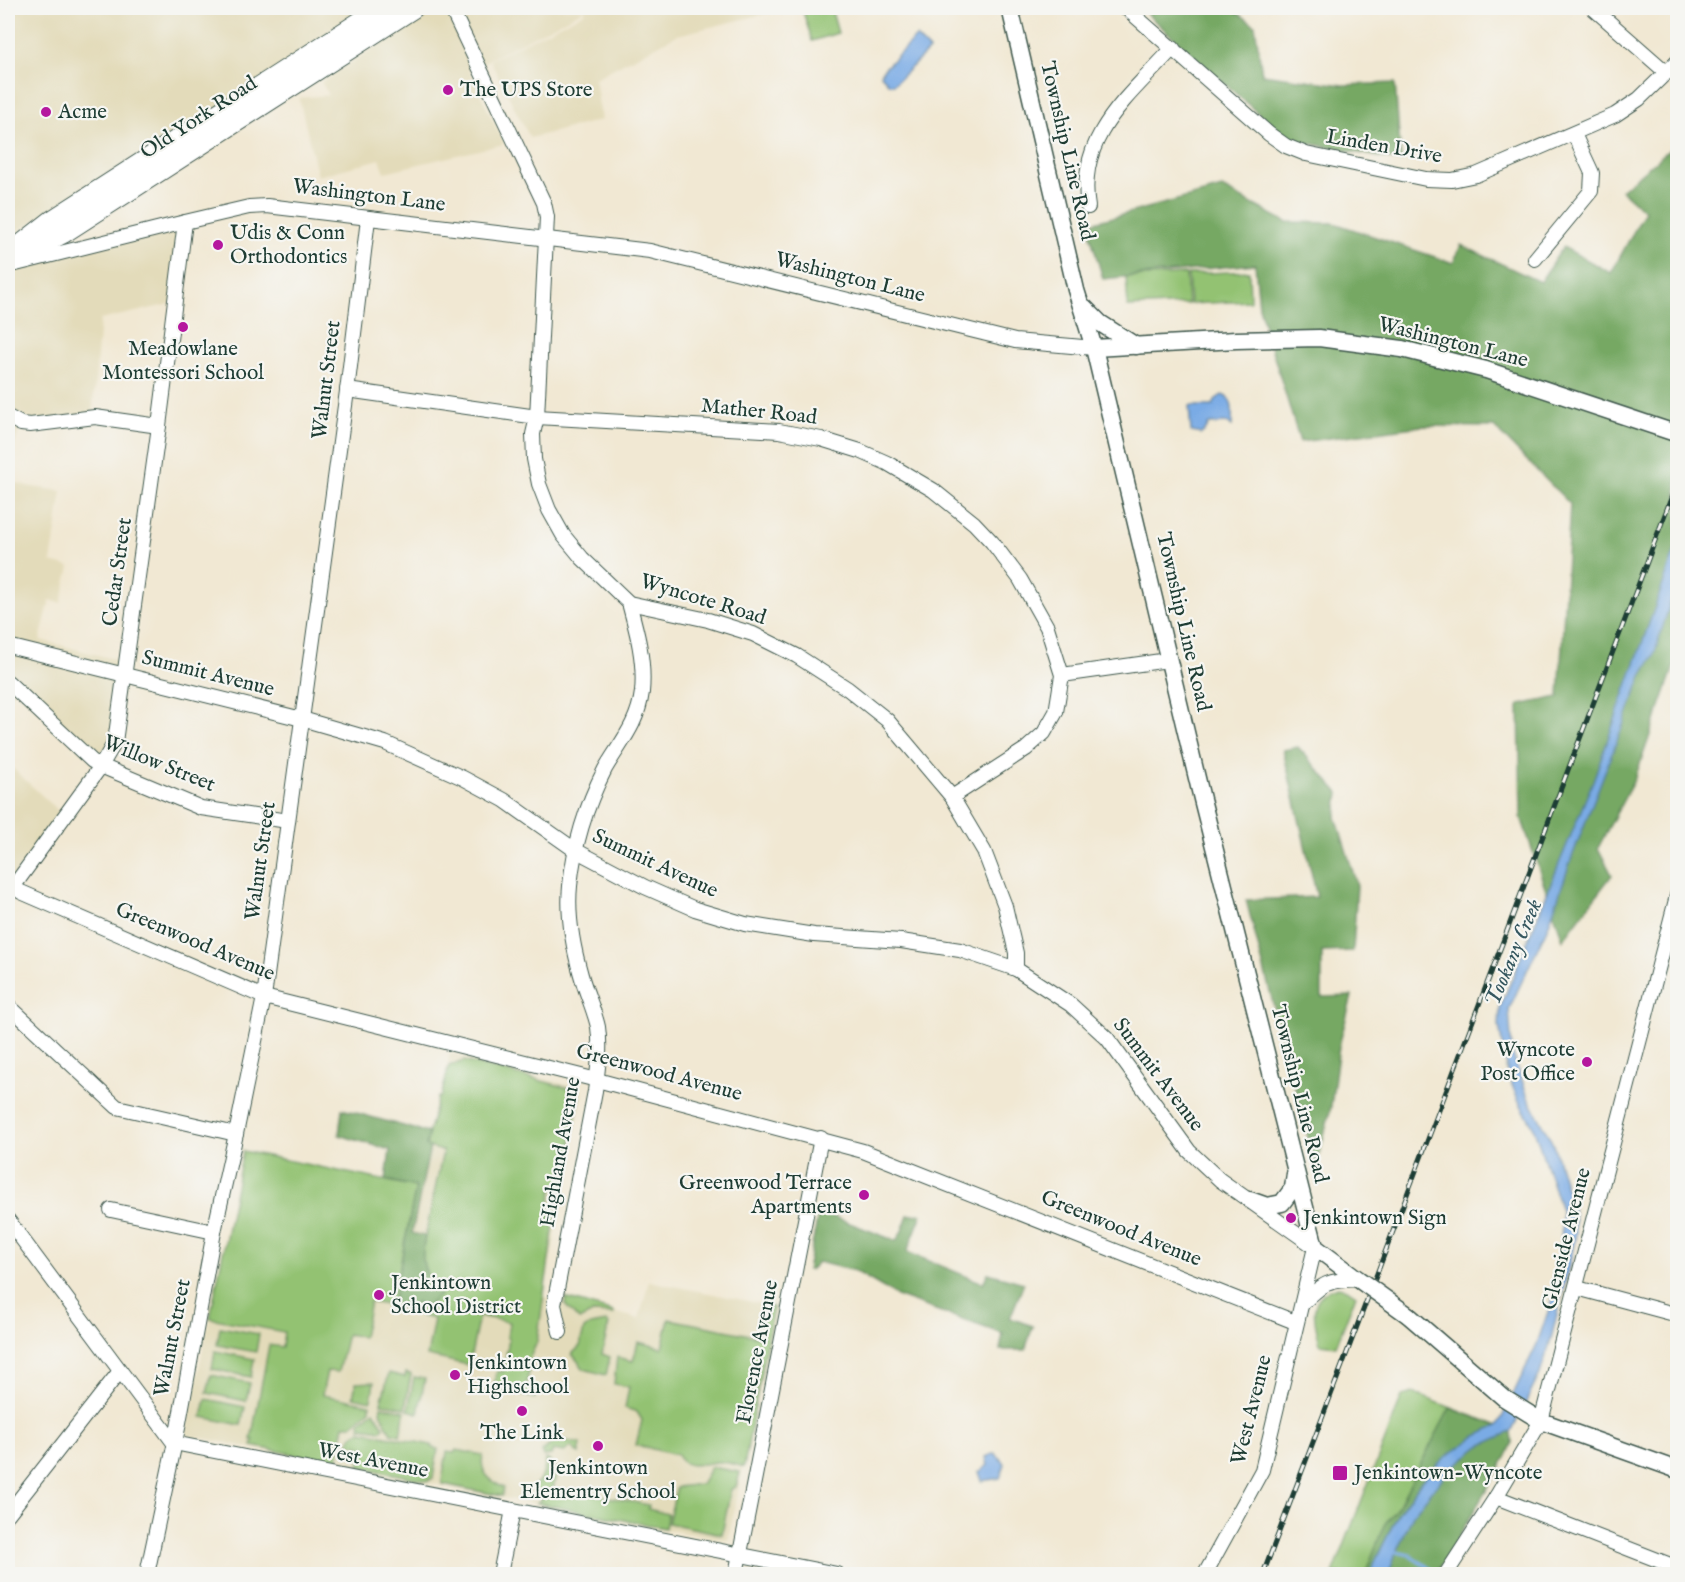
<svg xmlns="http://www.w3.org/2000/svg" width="1685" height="1582" font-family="'IM FELL English',serif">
<rect width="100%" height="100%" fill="#f6f6f2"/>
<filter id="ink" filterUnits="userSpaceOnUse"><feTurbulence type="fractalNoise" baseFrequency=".0167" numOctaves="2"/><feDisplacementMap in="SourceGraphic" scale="12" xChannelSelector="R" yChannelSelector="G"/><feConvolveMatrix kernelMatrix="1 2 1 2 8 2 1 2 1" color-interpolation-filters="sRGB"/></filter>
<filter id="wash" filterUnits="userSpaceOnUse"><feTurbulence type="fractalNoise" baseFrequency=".008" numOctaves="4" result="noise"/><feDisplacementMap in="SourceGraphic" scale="24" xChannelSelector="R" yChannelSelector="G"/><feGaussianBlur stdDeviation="1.35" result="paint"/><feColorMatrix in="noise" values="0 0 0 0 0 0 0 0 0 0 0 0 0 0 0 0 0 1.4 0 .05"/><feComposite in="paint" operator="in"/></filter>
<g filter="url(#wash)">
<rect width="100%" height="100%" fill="#f1e8d3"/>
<!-- built -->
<g fill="#e3dbba">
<path d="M8 8H382L8 237Z"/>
<path d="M432 8H582V11L469 70 504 144 385 172 380 159 318 176 299 98 329 95 321 82 391 36 390 33Z"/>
<path d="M584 8H789L677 35 595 78 601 120 530 138 490 60 584 13Z"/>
<path d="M185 222 175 303 100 320 92 418 21 424 8 466V264Z"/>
<path d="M8 481 32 487 62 491 51 562 70 567 61 603 50 600 40 640 117 660 126 676 115 742 101 766 16 690 8 699Z"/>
<path d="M8 764 64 816 8 883Z"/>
<path d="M450 1053 581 1089 582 1095 545 1288V1298H565L639 1319 649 1281 777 1307 728 1540 651 1527 186 1435 242 1149 255 1156 416 1186 438 1097H441Z"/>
</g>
<!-- green -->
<g fill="#93c272" stroke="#598053" stroke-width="1.5">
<path d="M802 8H831L838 33 812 41Z"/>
<path d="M1249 271 1250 301 1190 304 1188 274Z"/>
<path d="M1186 274 1188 304 1128 307 1126 277Z"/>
<path d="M464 1061 576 1090 579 1096 564 1190 553 1188 546 1223 547 1224 550 1212 556 1211 537 1342 528 1362 530 1368 526 1385 537 1389 535 1398 496 1390 495 1394 492 1393 497 1371 503 1372 509 1339 507 1338 509 1322 479 1316 469 1365 427 1356 434 1319 420 1316V1313L412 1311 416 1302 440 1294 428 1278 421 1256 443 1151 425 1146 438 1097H441L449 1066Z"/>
<path d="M243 1151 416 1187 392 1306 370 1302 363 1337 347 1334 338 1372 327 1371 322 1395 370 1404V1410L352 1425H344L337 1463 252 1446 254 1440H251L269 1345 282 1347 284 1332 210 1318Z"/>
<path d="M1338 1287 1347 1289 1356 1295 1336 1346 1320 1344C1314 1319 1306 1295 1338 1287Z"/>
<path d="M565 1298 614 1312V1314L593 1313 579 1320 566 1306Z"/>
<path d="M765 1306 773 1307 744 1467C736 1465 728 1462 720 1462 705 1462 685 1472 677 1455L636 1445 642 1420 637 1412 625 1408 629 1387 614 1384 617 1357 633 1361 638 1342 662 1348 669 1319 760 1337Z"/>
<path d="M607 1322 609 1324 602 1354 610 1357 606 1375 584 1369 572 1354 580 1346 584 1329 590 1325Z"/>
<path d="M220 1327 259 1334 256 1352 217 1345Z"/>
<path d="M215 1351 254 1359 251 1377 212 1369Z"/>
<path d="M389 1373 405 1377 406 1373 411 1374 405 1408 381 1403Z"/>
<path d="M211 1375 250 1383 246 1401 207 1393Z"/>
<path d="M414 1377 425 1379 418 1413 408 1410Z"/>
<path d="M374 1382 371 1401 353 1397 356 1383Z"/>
<path d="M1413 1393 1498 1426 1511 1433 1512 1444 1435 1574H1333L1402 1396Z"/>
<path d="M206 1399 245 1407 241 1425 202 1417Z"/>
<path d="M381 1406 405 1411 400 1435 391 1433 380 1412Z"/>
<path d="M374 1411 384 1427 382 1430 361 1427 360 1422Z"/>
<path d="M361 1431 431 1445 433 1448 438 1449 433 1478 428 1481 359 1467 363 1447 349 1443C351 1436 353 1433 361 1431Z"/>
<path d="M553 1438 581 1444 579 1454 571 1447 564 1452 553 1450 551 1455 543 1456 541 1452 554 1442Z"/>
<path d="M456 1450 483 1455C479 1472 490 1481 504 1488L502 1496 443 1484 442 1480 447 1452 454 1453Z"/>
<path d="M545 1459 550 1461V1466L557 1468 553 1490 569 1493 570 1491H578L649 1505 648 1509 668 1514 665 1528 537 1503 545 1495 538 1493 532 1487C542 1480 546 1472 545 1459Z"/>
<path d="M711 1467 740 1472 736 1487 731 1489 722 1534 668 1523 677 1487 701 1484Z"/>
</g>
<!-- forest -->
<g fill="#76a864" stroke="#4a724c" stroke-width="1.5">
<path d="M1144 8H1231L1255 25 1262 74 1343 85 1395 83 1401 161 1292 140 1271 125 1147 14Z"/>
<path d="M1677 143V658L1635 778 1598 848 1612 875 1563 940 1521 817 1519 705 1559 697 1570 504 1494 427 1422 426 1300 442 1259 307 1255 264 1103 279 1087 224 1222 188 1286 222 1334 223 1453 263 1461 245 1540 282 1563 247 1611 273 1645 211 1621 190Z"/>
<path d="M1298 747 1339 793 1336 817 1357 885 1353 951 1322 952V997L1352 996 1339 1046 1331 1107 1316 1168 1246 900 1317 897 1283 750Z"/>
<path d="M342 1109 429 1133 426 1146 430 1147 412 1233 425 1236C420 1264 423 1273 441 1294L427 1307 416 1302 413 1310 392 1306 416 1187 386 1180 390 1150 339 1135Z"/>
<path d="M819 1211 896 1241 902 1231 908 1215 922 1214 907 1252 983 1283 988 1273 1024 1283 1010 1318 1033 1326 1025 1350H1000L1003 1334 899 1297 855 1271 818 1262 810 1270H807Z"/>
<path d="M1450 1408 1498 1426 1511 1433 1512 1444 1507 1456 1436 1574H1365L1384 1525 1399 1505Z"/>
</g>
<!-- water -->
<g fill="#7aabe5" stroke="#4c748c" stroke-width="1.5">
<path d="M916 37 929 50 894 84H889L881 75 882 71Z"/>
<path d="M1222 395C1235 398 1232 414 1232 426L1227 423 1209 424 1206 430 1201 434 1191 432 1189 406H1213L1216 399Z"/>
<path d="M1677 545V581L1654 655 1642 676 1572 857 1549 924 1509 1009 1512 1052 1528 1097 1553 1144 1574 1214 1576 1234 1572 1253 1550 1343 1540 1374 1511 1432 1480 1446 1449 1470 1414 1513 1396 1552 1389 1574H1369L1399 1512 1423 1479 1443 1459 1476 1436 1498 1426 1537 1344 1552 1300 1561 1253 1562 1213 1533 1126 1518 1100 1507 1072 1499 1026 1500 1008 1593 781Z"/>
<path d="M995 1453 1005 1464 1000 1478 982 1481 979 1472 988 1465 986 1457Z"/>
</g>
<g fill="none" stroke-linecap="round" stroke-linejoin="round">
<!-- stream -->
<path stroke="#7aabe5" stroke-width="3" d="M1392 1551 1410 1555 1434 1571"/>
</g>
</g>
<g filter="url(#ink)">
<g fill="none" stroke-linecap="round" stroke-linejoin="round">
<!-- minor casing -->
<g stroke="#3e574c" stroke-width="16">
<g id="minor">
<path d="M451 8 544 203 547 217 537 417 533 434 534 459 539 484 549 510 563 535 582 558 629 603 708 620 753 634 797 656 848 689 887 720 952 797 984 851 1005 906 1016 953V969"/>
<path d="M1126 8 1269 134 1286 146 1306 154 1426 179 1452 180 1476 175 1615 115 1639 99 1678 61"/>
<path d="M1593 8 1667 73"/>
<path d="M1088 207C1076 135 1130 96 1173 48"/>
<path d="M1535 259 1591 191 1592 173 1574 134"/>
<path d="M16 264 185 222 249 207 267 206 650 251 1015 341 1094 348"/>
<path d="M347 390 537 417 779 431 821 439 860 451 887 463 933 490 974 523 992 542 1020 579 1047 627 1062 675 1056 712 1044 733 1026 749 952 797"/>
<path d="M8 417 21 424 30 425 95 417 159 426"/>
<path d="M8 646 302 719 385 743 463 778 504 800 575 850 645 887 695 909 745 924 814 935 901 941 960 950 1016 969 1071 1005 1107 1038 1189 1151 1220 1180 1315 1247 1262 1470 1205 1574"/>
<path d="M1062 675 1168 660"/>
<path d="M8 682 92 761 101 766 201 808 288 821"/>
<path d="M8 883 21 892 264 997 597 1080 863 1151 1295 1322"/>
<path d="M8 894 101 766 115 742 159 426 185 222"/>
<path d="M8 1005 117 1107 236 1134"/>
<path d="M111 1210 214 1232"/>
<path d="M8 1220 174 1443 837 1574"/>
<path d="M1577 1288 1678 1315"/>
<path d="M1302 1304C1324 1282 1327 1281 1358 1279"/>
<path d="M560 1332 554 1305 595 1091C598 1070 601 1048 598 1027 594 1009 586 993 581 975 573 947 567 916 570 886 574 845 586 806 605 769 620 743 638 724 642 692 645 661 637 632 629 603"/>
<path d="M1496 1497 1678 1568"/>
<path d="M8 1514 120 1371"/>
<path d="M147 1574 178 1428 214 1232 236 1134 264 997 347 391 368 219"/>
<path d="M500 1574 513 1510"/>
<path d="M736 1574 821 1138"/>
<path d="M1446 1574 1496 1497 1541 1421 1678 892"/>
</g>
</g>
<!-- major casing -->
<g stroke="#3e574c" stroke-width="19">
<g id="major">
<path d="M1010 8 1076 290 1094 348 1202 799 1315 1247 1358 1279"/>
<path d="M1084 307 1100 323 1136 346"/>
<path d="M1094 348 1236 340 1319 338 1402 349 1486 370 1678 434"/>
<path d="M1250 1200 1267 1206 1282 1203 1293 1188 1295 1174"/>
<path d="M1408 1315 1504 1398 1541 1421 1678 1470"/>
</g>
</g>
<!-- highway casing -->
<g stroke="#3e574c" stroke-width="22">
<g id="highway">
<path d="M21 245 53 220 382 8"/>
<path d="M8 261 63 233 413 8"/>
</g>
</g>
<!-- minor -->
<use href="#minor" stroke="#fff" stroke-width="14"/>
<!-- major -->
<use href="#major" stroke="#fff" stroke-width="16"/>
<!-- highway -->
<use href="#highway" stroke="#fff" stroke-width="20"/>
<!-- rail casing -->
<g stroke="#1f3d34" stroke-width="5">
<path id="rail" d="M1263 1574 1678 480"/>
</g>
<!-- rail -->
<use href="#rail" stroke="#f6f6f2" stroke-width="3" stroke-dasharray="9" stroke-linecap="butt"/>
<!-- major-bridge casing -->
<g stroke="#3e574c" stroke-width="19" stroke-linecap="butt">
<path id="major-bridge" d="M1358 1279 1408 1315"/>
</g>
<!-- major-bridge -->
<use href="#major-bridge" stroke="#fff" stroke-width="16"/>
</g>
</g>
<!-- markers -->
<g fill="#b5179e" stroke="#f6f6f2" stroke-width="2">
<circle cx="448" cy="90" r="6"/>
<circle cx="46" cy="112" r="6"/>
<circle cx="218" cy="245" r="6"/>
<circle cx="183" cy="327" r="6"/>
<circle cx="1587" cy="1062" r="6"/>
<circle cx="864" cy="1195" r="6"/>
<circle cx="1291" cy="1218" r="6"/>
<circle cx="379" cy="1295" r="6"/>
<circle cx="455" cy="1375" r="6"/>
<circle cx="522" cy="1411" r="6"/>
<circle cx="598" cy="1446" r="6"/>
<rect x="1332" y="1465" width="16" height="16" rx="3"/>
</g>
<g text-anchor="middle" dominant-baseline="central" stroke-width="4.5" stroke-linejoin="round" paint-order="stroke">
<!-- poi labels -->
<g font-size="21" fill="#1f3d34" stroke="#f6f6f2" text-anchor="start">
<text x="460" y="90">The UPS Store</text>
<text x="58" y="112">Acme</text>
<text x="230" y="233">Udis &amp; Conn<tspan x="230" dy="24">Orthodontics</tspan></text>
<text x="183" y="349" text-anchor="middle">Meadowlane<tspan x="183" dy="24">Montessori School</tspan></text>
<text x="1575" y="1050" text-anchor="end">Wyncote<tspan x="1575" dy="24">Post Office</tspan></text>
<text x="852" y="1183" text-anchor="end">Greenwood Terrace<tspan x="852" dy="24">Apartments</tspan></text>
<text x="1303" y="1218">Jenkintown Sign</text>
<text x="391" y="1283">Jenkintown<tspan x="391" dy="24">School District</tspan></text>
<text x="467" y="1363">Jenkintown<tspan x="467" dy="24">Highschool</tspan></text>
<text x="522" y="1433" text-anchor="middle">The Link</text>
<text x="598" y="1468" text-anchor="middle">Jenkintown<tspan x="598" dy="24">Elementry School</tspan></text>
<text x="1354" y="1473">Jenkintown-Wyncote</text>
</g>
<!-- street labels -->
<g font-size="21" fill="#1f3d34" stroke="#f6f6f2">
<text transform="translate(199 118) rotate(-33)">Old York Road</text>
<text transform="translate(1384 147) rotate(10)">Linden Drive</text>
<text transform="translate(1067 151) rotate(77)">Township Line Road</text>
<text transform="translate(369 196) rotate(7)">Washington Lane</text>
<text transform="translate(850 278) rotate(14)">Washington Lane</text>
<text transform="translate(1453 343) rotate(14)">Washington Lane</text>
<text transform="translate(327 380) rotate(-83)">Walnut Street</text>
<text transform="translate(759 412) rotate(6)">Mather Road</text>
<text transform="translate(118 572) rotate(-82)">Cedar Street</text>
<text transform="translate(703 600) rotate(17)">Wyncote Road</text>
<text transform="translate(1183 622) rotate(77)">Township Line Road</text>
<text transform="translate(208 674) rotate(14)">Summit Avenue</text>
<text transform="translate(159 764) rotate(22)">Willow Street</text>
<text transform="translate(261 861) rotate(-82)">Walnut Street</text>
<text transform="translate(655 864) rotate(25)">Summit Avenue</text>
<text transform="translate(195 942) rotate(23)">Greenwood Avenue</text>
<text transform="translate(659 1073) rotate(15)">Greenwood Avenue</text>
<text transform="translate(1158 1075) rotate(53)">Summit Avenue</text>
<text transform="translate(1299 1094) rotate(76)">Township Line Road</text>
<text transform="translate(561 1152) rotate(-80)">Highland Avenue</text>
<text transform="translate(1121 1229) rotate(22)">Greenwood Avenue</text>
<text transform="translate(1567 1239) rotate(-76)">Glenside Avenue</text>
<text transform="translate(173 1338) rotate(-79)">Walnut Street</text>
<text transform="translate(758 1352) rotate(-79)">Florence Avenue</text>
<text transform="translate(1252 1410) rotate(-76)">West Avenue</text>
<text transform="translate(373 1461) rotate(11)">West Avenue</text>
</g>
<!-- water labels -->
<g font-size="22" font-style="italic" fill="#365860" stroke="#f6f6f2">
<text transform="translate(1514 953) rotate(-67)">Tookany Creek</text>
</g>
</g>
<!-- margin -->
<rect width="1685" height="1582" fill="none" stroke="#f6f6f2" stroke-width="30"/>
</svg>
